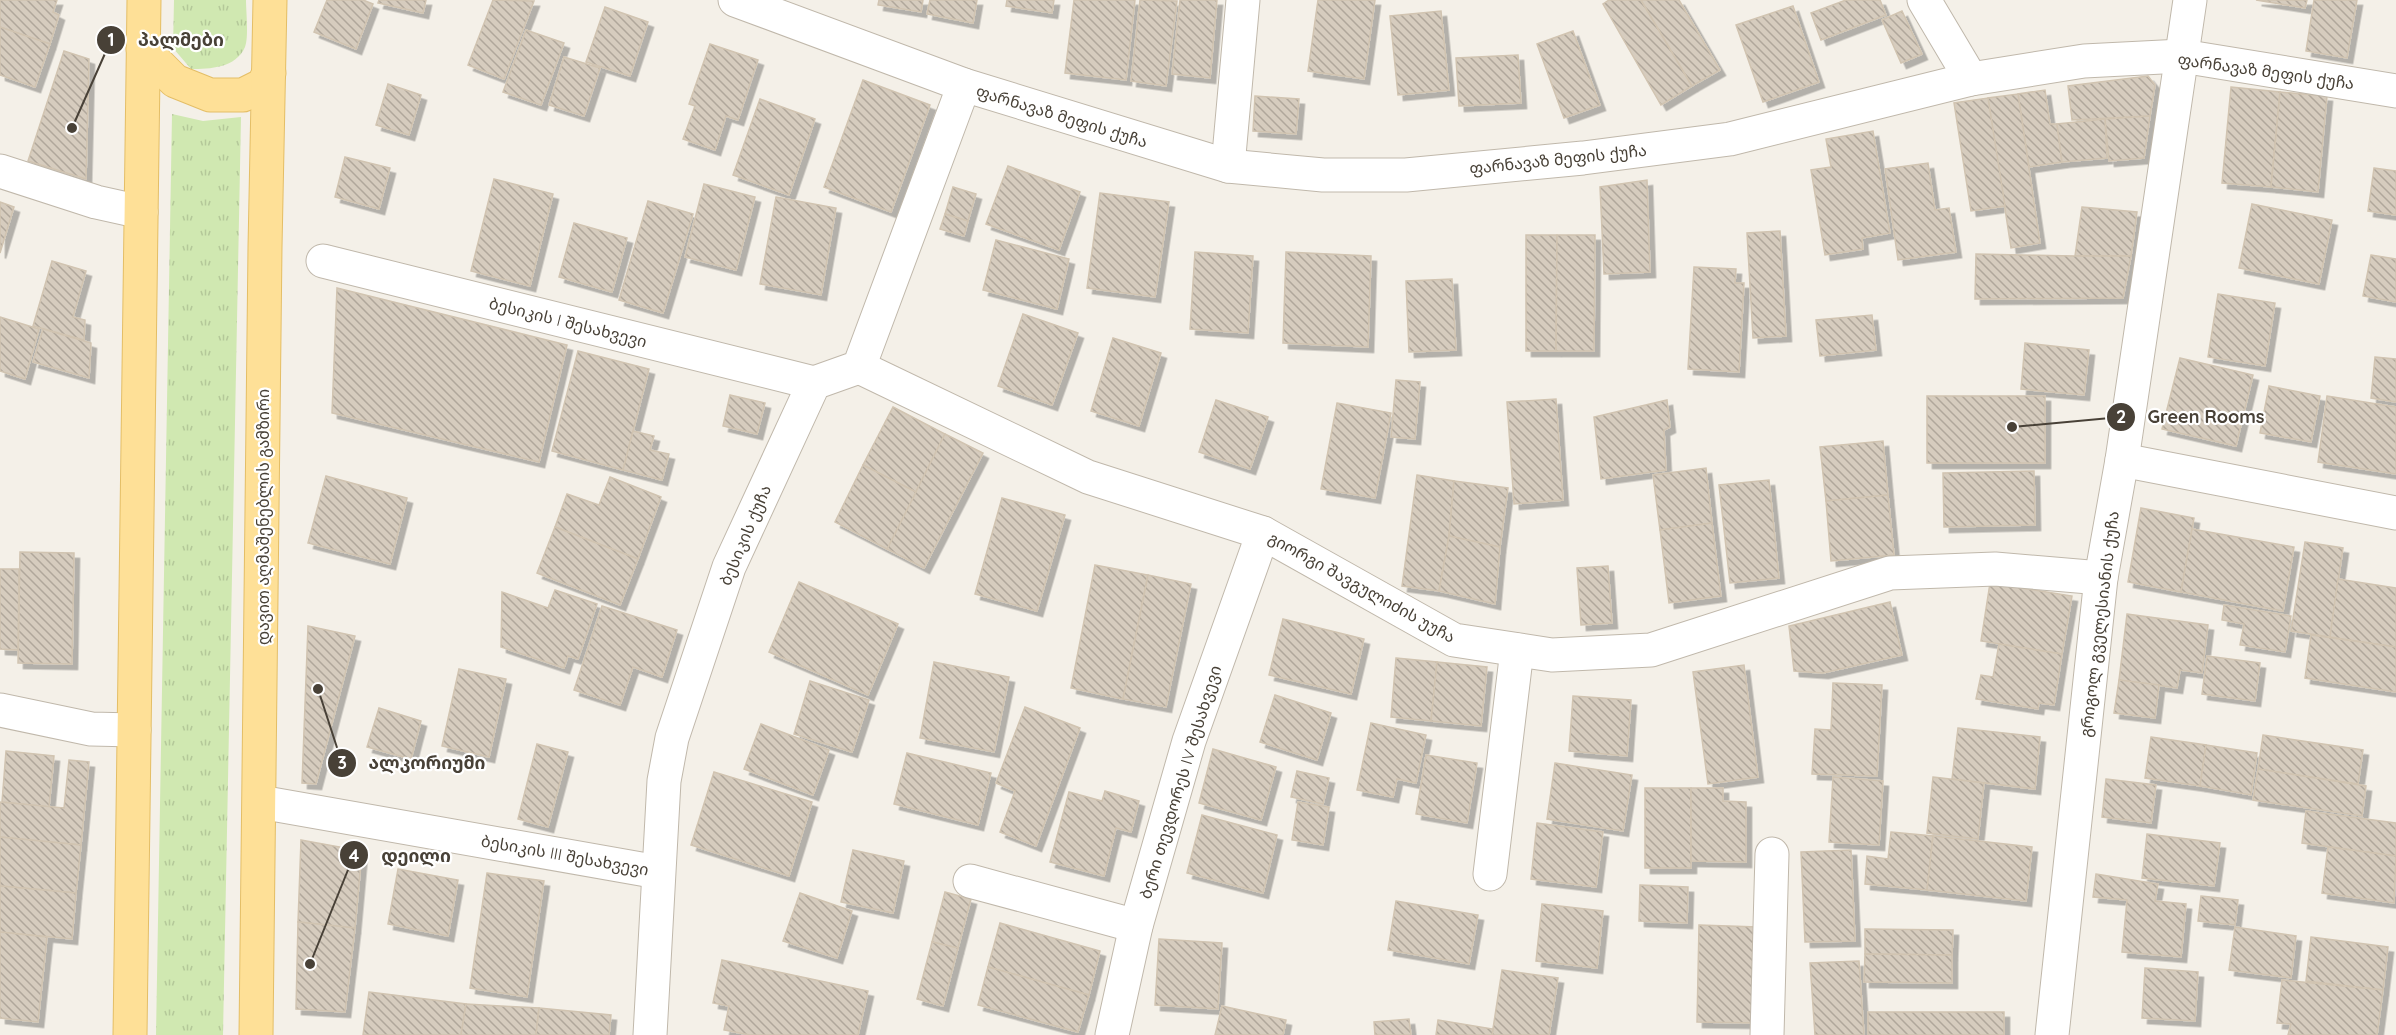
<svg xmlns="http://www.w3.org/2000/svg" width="2396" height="1035" font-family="Quicksand,'Noto Sans Georgian',sans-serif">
<defs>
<pattern id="park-tufts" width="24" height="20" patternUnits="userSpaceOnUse" patternTransform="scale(1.5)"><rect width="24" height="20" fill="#d0e8b1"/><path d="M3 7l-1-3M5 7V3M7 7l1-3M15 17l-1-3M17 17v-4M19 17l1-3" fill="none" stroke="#b4c899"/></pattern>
<pattern id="building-back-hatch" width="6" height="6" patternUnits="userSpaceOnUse" patternTransform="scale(1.5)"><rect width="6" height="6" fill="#d6ccbe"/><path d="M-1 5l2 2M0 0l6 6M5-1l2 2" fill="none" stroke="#b0a79b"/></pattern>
<filter id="shadow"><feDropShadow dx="5.5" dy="5.5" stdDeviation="0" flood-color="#0004"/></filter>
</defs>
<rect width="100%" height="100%" fill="#f4f0e8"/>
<!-- park -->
<g fill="url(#park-tufts)">
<path d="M174 0H246C246 11 249 38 245 47 236 68 210 69 191 69L173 48Z"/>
<path d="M172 114 203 121 241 117 223 1035H156Z"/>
</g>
<!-- building -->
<g fill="url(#building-back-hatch)" stroke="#d1c4b1" stroke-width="1.5" filter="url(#shadow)">
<path d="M0 0H57L53 12 59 15 50 44 0 27Z"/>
<path d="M327 0H363L373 4 356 49 314 32Z"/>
<path d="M379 0H426L423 13 378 3Z"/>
<path d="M493 0 534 1 504 79 468 65Z"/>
<path d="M879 0H923L921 12 878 5Z"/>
<path d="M930 0H977L973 23 927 14Z"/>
<path d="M1007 0H1054L1052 13 1006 6Z"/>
<path d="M1074 0H1135L1126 80 1065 73Z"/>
<path d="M1140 0 1177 1 1166 86 1131 81Z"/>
<path d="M1180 0H1217L1210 78 1172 74Z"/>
<path d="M1318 0H1375L1364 79 1308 71Z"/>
<path d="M1609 0H1641L1692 86 1661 105 1603 4Z"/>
<path d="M1641 0H1679L1720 70 1692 86Z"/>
<path d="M1846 0H1880L1886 15 1821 40 1811 13Z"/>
<path d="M2256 0H2307L2305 8Z"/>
<path d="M2314 0H2357L2347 58 2306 51Z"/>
<path d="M1793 6 1819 82 1763 102 1736 25Z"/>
<path d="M605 7 648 22 630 76 586 62Z"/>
<path d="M1441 11 1449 90 1398 95 1390 16Z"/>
<path d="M1902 11 1922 54 1901 63 1882 20Z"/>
<path d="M0 27 50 44 35 87 0 75Z"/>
<path d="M526 30 564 43 541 105 503 92Z"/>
<path d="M1573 31 1600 105 1564 118 1537 44Z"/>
<path d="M710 44 758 60 738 120 726 116 715 150 683 139 695 106 689 104Z"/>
<path d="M64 51 89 59 86 179 28 161Z"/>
<path d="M1518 55 1521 103 1459 106 1456 58Z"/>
<path d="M564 57 600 68 584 116 549 105Z"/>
<path d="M2148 76 2155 85 2150 116 2072 120 2068 86Z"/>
<path d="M863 80 930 105 891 212 824 187Z"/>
<path d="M388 84 421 95 409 135 376 125Z"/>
<path d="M2231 87 2280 92 2271 187 2222 183Z"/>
<path d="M2045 90 2050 124H2057L2062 162 2029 167 2018 94Z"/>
<path d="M2280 92 2327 96 2318 192 2271 187Z"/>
<path d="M2018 94 2040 243 2011 248 1988 98Z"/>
<path d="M1255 96 1299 99 1296 134 1253 131Z"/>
<path d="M1988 98 2005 206 1971 211 1954 103Z"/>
<path d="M760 99 815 119 789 195 733 175Z"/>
<path d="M2150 116 2144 158 2109 161 2105 119Z"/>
<path d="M2105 119 2107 158 2062 162 2057 124Z"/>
<path d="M1873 131 1890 233 1862 238 1863 249 1825 255 1811 170 1831 167 1826 139Z"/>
<path d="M345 157 390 168 379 209 335 197Z"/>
<path d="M1928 163 1935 210 1949 208 1956 252 1898 260 1885 169Z"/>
<path d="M1008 166 1080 192 1059 250 986 224Z"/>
<path d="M2374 168 2396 171V215L2368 211Z"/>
<path d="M494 179 553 194 530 286 471 271Z"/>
<path d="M1647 180 1650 272 1604 274 1600 187Z"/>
<path d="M704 184 755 197 736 270 685 257Z"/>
<path d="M953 187 976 194 968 221 945 214Z"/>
<path d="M1100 193 1169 202 1155 297 1087 288Z"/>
<path d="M776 197 836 208 821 295 760 284Z"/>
<path d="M648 201 693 214 663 313 619 300Z"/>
<path d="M0 202 14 207 0 253Z"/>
<path d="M2252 204 2332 220 2319 284 2239 268Z"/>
<path d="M2082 207 2137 212 2131 256H2075Z"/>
<path d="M945 214 968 221 964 236 940 229Z"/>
<path d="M574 223 627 238 612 292 559 277Z"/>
<path d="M1780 231 1786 336 1753 338 1747 233Z"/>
<path d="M1526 235H1557L1556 351H1526Z"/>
<path d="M1557 235H1595L1594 351H1556Z"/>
<path d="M996 240 1069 259 1057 309 983 290Z"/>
<path d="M1195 252 1253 256 1248 333 1190 329Z"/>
<path d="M1286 252 1371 256 1368 347 1283 343Z"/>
<path d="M1976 254 2075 256H2131L2123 298 1975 299Z"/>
<path d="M2371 255 2396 259V302L2363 296Z"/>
<path d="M52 261 86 271 73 317 85 320 84 340 33 326Z"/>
<path d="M1694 267 1736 269 1735 283H1744L1739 372 1688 369Z"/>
<path d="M1452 279 1456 350 1409 352 1406 281Z"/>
<path d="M337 288 567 345 539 462 332 413Z"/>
<path d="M2218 294 2275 303 2265 366 2208 357Z"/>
<path d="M1023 314 1078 333 1052 405 998 386Z"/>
<path d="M1872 315 1876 350 1820 356 1816 320Z"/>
<path d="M0 317 39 329 25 379 0 371Z"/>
<path d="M43 329 91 343 89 378 33 362Z"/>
<path d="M1113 338 1161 353 1139 426 1091 411Z"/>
<path d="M2025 343 2089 350 2084 395 2021 389Z"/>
<path d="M578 351 649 369 623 470 552 451Z"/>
<path d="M2375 357 2396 359V402L2371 398Z"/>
<path d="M2180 358 2253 375 2236 446 2162 429Z"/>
<path d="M1396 380 1420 382 1415 439 1391 437Z"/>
<path d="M2269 386 2320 396 2311 442 2260 433Z"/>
<path d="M730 395 765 403 757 434 723 426Z"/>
<rect x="1927" y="396" width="118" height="67"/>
<path d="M2327 396 2396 407V474L2318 462Z"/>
<path d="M1556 399 1563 500 1514 504 1507 402Z"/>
<path d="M1216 400 1268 417 1250 469 1199 452Z"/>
<path d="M1667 400 1670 427 1664 430 1666 470 1601 479 1594 417Z"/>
<path d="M1337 403 1391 413 1375 498 1321 489Z"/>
<path d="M893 407 945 434 916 492 863 465Z"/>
<path d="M633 431 654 436 650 450 669 454 662 480 623 470Z"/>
<path d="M945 434 983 453 924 568 887 549Z"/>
<path d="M1883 441 1888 495 1826 501 1820 447Z"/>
<path d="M863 465 916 492 887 549 835 522Z"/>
<path d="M1706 468 1712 523 1660 530 1653 475Z"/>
<path d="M2034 471 2035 525 1944 527 1943 473Z"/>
<path d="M1417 475 1454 481 1449 536 1439 591 1402 586Z"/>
<path d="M326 476 407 498 390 564 308 543Z"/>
<path d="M610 477 661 497 638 559 555 527 567 494 599 505Z"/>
<path d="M1769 480 1779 578 1730 583 1719 485Z"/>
<path d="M1454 481 1508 488 1500 547 1449 536Z"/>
<path d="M1888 495 1894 555 1831 561 1826 501Z"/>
<path d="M1002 498 1065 515 1037 611 975 594Z"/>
<path d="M2141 508 2194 518 2181 592 2128 582Z"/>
<path d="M1712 523 1721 596 1669 603 1660 530Z"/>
<path d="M555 527 638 559 620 605 537 573Z"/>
<path d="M2192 529 2294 547 2283 611 2181 592Z"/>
<path d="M1449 536 1500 547 1495 604 1439 591Z"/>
<path d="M2305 542 2343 548 2330 637 2291 631Z"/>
<path d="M20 552 74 553 72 664 18 663Z"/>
<path d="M1095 565 1148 575 1123 699 1071 688Z"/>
<path d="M1608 566 1612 623 1581 625 1577 568Z"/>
<path d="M0 569H19L18 650 0 649Z"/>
<path d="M1148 575 1191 584 1166 707 1123 699Z"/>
<path d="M2338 579 2396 588V647L2330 637Z"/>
<path d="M799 582 898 624 868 695 769 652Z"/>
<path d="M1990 583 2072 596 2062 654 1981 641Z"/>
<path d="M555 590 597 604 578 659 568 656 564 668 501 647 502 592 548 608Z"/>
<path d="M1890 602 1902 655 1823 673 1794 671 1789 626Z"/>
<path d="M2224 605 2291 616 2285 652 2240 645 2244 624 2222 620Z"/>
<path d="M602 606 677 630 662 677 633 667 620 705 574 690Z"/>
<path d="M2127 614 2208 625 2202 673 2180 670 2177 688 2119 680Z"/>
<path d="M1283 619 1364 639 1351 694 1269 675Z"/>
<path d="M308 626 355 636 316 784 302 783Z"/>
<path d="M2311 635 2396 647V692L2305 678Z"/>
<path d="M1999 644 2062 654 2054 705 2039 703 2038 709 1976 699 1981 675 1993 677Z"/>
<path d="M2207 656 2260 663 2255 701 2202 694Z"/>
<path d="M1396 658 1437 662 1431 721 1391 717Z"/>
<path d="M934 662 1009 677 994 752 920 738Z"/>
<path d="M1437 662 1487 667 1481 726 1431 721Z"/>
<path d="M1744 665 1758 777 1708 784 1693 672Z"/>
<path d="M459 669 506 679 489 757 442 746Z"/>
<path d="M2119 680 2159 685 2155 718 2114 713Z"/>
<path d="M810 681 869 700 852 752 794 734Z"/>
<path d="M1833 683 1882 685 1877 776 1812 774 1815 729 1831 730Z"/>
<path d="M1275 695 1331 713 1317 760 1260 742Z"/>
<path d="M1573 696 1631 700 1627 756 1569 751Z"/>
<path d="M1025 707 1080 728 1036 846 1000 832 1015 791 996 783Z"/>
<path d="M379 708 421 721 411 759 367 747Z"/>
<path d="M1371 723 1426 735 1416 783 1397 779 1393 797 1357 790Z"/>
<path d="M761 724 829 750 813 795 744 769Z"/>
<path d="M1958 728 2040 737 2035 789 1952 779Z"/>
<path d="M2263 735 2363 750 2358 784 2258 769Z"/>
<path d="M2151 737 2206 745 2200 786 2145 778Z"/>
<path d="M537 744 568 752 548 827 518 819Z"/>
<path d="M2206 745 2257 753 2251 795 2200 786Z"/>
<path d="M1213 749 1276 767 1261 820 1199 803Z"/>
<path d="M6 751 54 756 49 807 2 802Z"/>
<path d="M907 753 991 773 978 825 894 804Z"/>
<path d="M1426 755 1477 763 1467 823 1416 814Z"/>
<path d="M69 760 89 762 81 845 0 837V802L64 808Z"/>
<path d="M1555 763 1632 775 1623 831 1547 819Z"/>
<path d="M2258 769 2366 786 2362 816 2253 800Z"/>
<path d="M1297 771 1329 778 1323 804 1291 797Z"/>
<path d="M714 772 812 802 789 876 691 845Z"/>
<path d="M1833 777 1883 781 1879 845 1829 842Z"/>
<path d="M1933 777 1984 783 1978 839 1927 833Z"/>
<path d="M2106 779 2156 785 2151 823 2102 817Z"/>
<rect x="1645" y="788" width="46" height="80"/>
<path d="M1691 788H1723V801L1746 802V862L1691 861Z"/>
<path d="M1105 791 1139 801 1131 832 1116 828 1104 876 1050 862 1069 792 1102 801Z"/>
<path d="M1298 802 1329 807 1323 845 1292 840Z"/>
<path d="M2306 811 2396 823V856L2302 843Z"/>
<path d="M1202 815 1277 835 1263 893 1187 873Z"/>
<path d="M1537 823 1603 832 1596 887 1531 879Z"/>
<path d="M1891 832 1933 836 1927 890 1865 884 1867 856 1888 859Z"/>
<path d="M2147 834 2220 843 2214 886 2142 878Z"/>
<path d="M1933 836 2032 847 2026 901 1927 890Z"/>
<path d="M0 837 81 845 76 893 0 886Z"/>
<path d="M301 840 362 851 355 928 298 922Z"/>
<path d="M2328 847 2396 856 2394 903 2322 893Z"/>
<path d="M853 850 904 861 893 913 841 902Z"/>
<path d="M1851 850 1855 941 1805 942 1801 852Z"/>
<path d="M398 869 458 880 448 936 388 924Z"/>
<path d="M487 873 544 881 527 997 470 988Z"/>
<path d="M2096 874 2158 884 2155 901 2186 904 2181 957 2122 952 2127 900 2093 897Z"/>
<path d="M1640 885 1688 887 1687 923 1639 921Z"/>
<path d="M0 886 76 893 72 939 0 932Z"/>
<path d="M945 892 971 899 958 948 932 942Z"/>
<path d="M800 893 852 911 837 958 783 941Z"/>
<path d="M2201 896 2238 900 2235 925 2198 921Z"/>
<path d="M1396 901 1478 915 1469 964 1388 950Z"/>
<path d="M1542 904 1603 911 1597 968 1536 961Z"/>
<path d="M298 922 355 928 345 1012 296 1009Z"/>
<path d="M1000 923 1100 951 1089 995 988 967Z"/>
<path d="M1699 925 1758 927 1757 1023 1697 1022Z"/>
<path d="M2235 927 2296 936 2291 978 2229 970Z"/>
<path d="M1865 929 1953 930 1952 955 1865 954Z"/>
<path d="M0 932 47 937 38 1022 0 1018Z"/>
<path d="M2311 937 2388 947 2383 990 2306 981Z"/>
<path d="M1159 939 1222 943 1218 1009 1155 1005Z"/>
<path d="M932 942 958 948 943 1006 917 999Z"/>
<path d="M1865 954 1952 955V983L1864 982Z"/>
<path d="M722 960 868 991 858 1035H750L724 1030 729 1006 713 1003Z"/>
<path d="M1859 961 1864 1035H1815L1810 963Z"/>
<path d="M988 967 1089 995 1078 1032 978 1005Z"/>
<path d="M2145 968 2198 972 2195 1021 2142 1018Z"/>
<path d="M1502 970 1558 978 1549 1035H1492Z"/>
<path d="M2282 980 2383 990 2377 1035H2288L2291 1024 2277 1023Z"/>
<path d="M369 992 466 1004 461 1035H363Z"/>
<path d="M466 1004 539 1008 536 1035H461Z"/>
<path d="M1222 1006 1286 1020 1283 1035H1215Z"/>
<path d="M539 1008 611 1015 609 1035H536Z"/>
<rect x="1868" y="1012" width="136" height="23"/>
<path d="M1409 1019 1411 1035H1375L1374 1022Z"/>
<path d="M1438 1020 1493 1029 1492 1035H1436Z"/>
</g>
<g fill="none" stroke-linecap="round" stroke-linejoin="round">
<!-- minor casing -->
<g stroke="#c0b8ab" stroke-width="35">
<g id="minor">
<path d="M735 0 964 85 1228 166 1323 175H1406L1583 158 1730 139 1971 79 2084 61 2182 56 2396 91"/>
<path d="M1924 0 1971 79"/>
<path d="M1228 166 1243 0"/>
<path d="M0 171 96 202 141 212"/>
<path d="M323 261 814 383"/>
<path d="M859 367 1088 477 1263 533 1454 640 1552 655 1651 650 1890 573 1995 569 2101 578"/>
<path d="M2122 460 2396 513"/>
<path d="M0 710 91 729 134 730"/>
<path d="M260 802 658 872"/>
<path d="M1490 874 1517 650"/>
<path d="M970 881 1136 926"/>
<path d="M650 1035 664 781 672 738 729 567 814 383 859 367 964 85"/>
<path d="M1112 1035 1136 926 1189 741 1263 533"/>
<path d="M1767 1035 1772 854"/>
<path d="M2052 1035 2101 578 2122 460 2190 0"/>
</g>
</g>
<!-- major casing -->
<g stroke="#e4be66" stroke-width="35">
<g id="major">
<path d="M143 49 175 81 210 95H243L263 85 269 73"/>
<path d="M130 1035 144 0"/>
<path d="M256 1035 265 247 270 0"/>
</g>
</g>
<!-- minor -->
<use href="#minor" stroke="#fff" stroke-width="33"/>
<!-- major -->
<use href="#major" stroke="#fee097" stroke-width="33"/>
</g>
<g text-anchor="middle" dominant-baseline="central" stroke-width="4.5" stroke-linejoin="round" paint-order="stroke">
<!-- street labels -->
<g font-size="16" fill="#484137" stroke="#fff">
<text transform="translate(2266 71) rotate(8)">ფარნავაზ მეფის ქუჩა</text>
<text transform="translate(1062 116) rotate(17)">ფარნავაზ მეფის ქუჩა</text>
<text transform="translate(1558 159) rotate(-6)">ფარნავაზ მეფის ქუჩა</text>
<text transform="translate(568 322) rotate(14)">ბესიკის I შესახვევი</text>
<text transform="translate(263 517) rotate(-90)">დავით აღმაშენებლის გამზირი</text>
<text transform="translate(745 535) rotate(-67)">ბესიკის ქუჩა</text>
<text transform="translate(1362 587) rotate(29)">გიორგი შავგულიძის უუჩა</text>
<text transform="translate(2099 624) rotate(-83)">გრიგოლ გველესიანის ქუჩა</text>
<text transform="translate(1180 782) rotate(-73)">ბერი თევდორეს IV შესახვევი</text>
<text transform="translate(565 855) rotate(10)">ბესიკის III შესახვევი</text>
</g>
</g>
<!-- callouts -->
<path fill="none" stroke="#484137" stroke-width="2" d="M72 128L111 40M2012 427L2121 417M318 689L342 763M310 964L354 855"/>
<g fill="#484137" stroke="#fff" stroke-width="2">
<circle cx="72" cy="128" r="6"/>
<circle cx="2012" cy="427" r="6"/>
<circle cx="318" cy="689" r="6"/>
<circle cx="310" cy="964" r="6"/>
<circle cx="111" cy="40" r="15"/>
<circle cx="2121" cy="417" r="15"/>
<circle cx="342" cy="763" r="15"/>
<circle cx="354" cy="855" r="15"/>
</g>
<g font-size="18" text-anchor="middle" font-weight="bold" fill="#fff">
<text x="111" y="46">1</text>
<text x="2121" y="423">2</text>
<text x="342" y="769">3</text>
<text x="354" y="862">4</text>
</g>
<g font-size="18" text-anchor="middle" font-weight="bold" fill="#484137" stroke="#fff" stroke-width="4.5" stroke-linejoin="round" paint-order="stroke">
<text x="181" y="46">პალმები</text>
<text x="2206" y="423">Green Rooms</text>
<text x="427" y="769">ალკორიუმი</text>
<text x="416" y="862">დეილი</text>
</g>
</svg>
